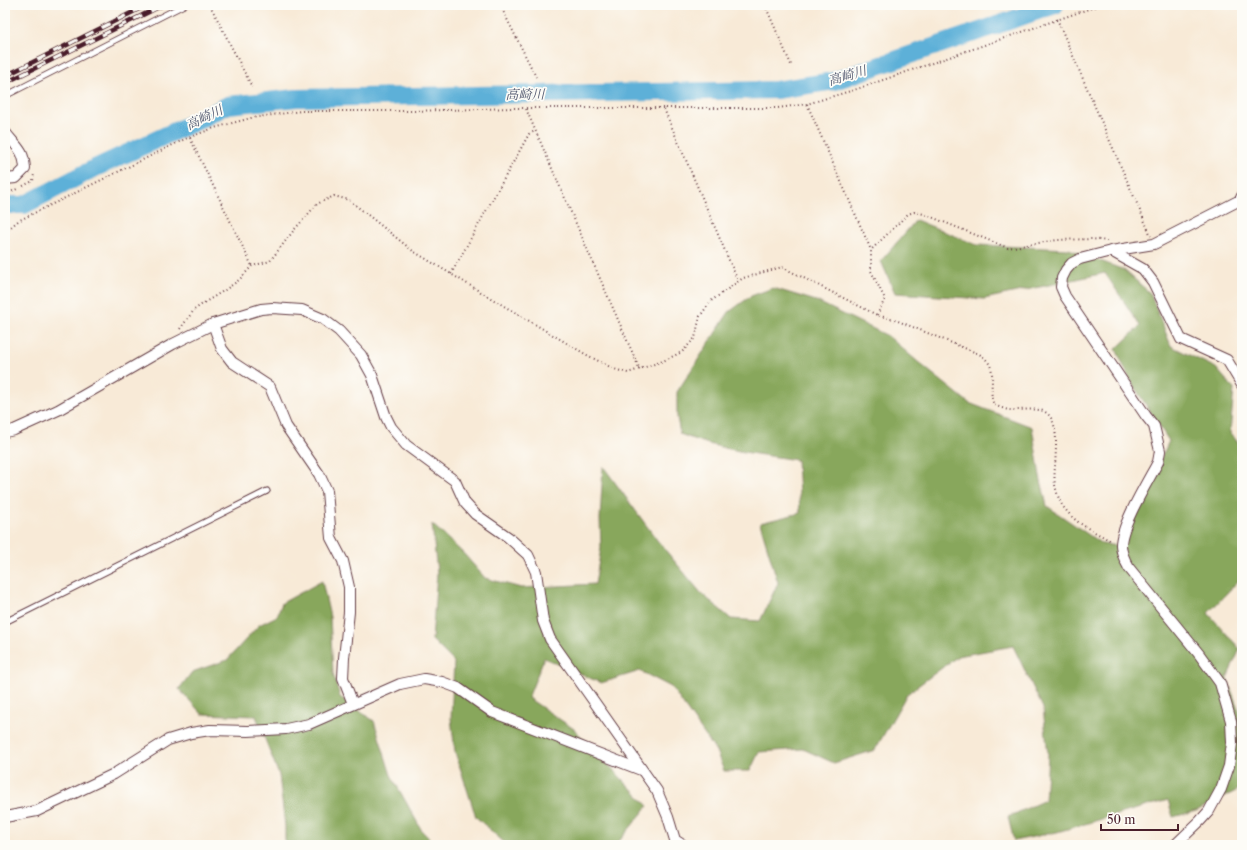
<svg xmlns="http://www.w3.org/2000/svg" width="1247" height="850" font-family="'Libre Caslon Text','Noto Serif JP',serif">
<rect width="100%" height="100%" fill="#fdfcf7"/>
<filter id="ink" filterUnits="userSpaceOnUse"><feTurbulence type="fractalNoise" baseFrequency=".025" numOctaves="2"/><feDisplacementMap in="SourceGraphic" scale="8" xChannelSelector="R" yChannelSelector="G"/><feConvolveMatrix kernelMatrix="1 2 1 2 8 2 1 2 1" color-interpolation-filters="sRGB"/></filter>
<filter id="wash" filterUnits="userSpaceOnUse"><feTurbulence type="fractalNoise" baseFrequency=".012" numOctaves="4" result="noise"/><feDisplacementMap in="SourceGraphic" scale="16" xChannelSelector="R" yChannelSelector="G"/><feGaussianBlur stdDeviation="0.9" result="paint"/><feColorMatrix in="noise" values="0 0 0 0 0 0 0 0 0 0 0 0 0 0 0 0 0 1.4 0 .05"/><feComposite in="paint" operator="in"/></filter>
<g filter="url(#wash)">
<rect width="100%" height="100%" fill="#f8ead7"/>
<!-- forest -->
<g fill="#88a75b" stroke="#696343">
<path d="M916 220 977 245 1069 249 1124 270 1150 293 1171 346 1216 368 1234 389 1230 433 1242 447V577L1208 613 1240 649 1227 678 1242 719V788L1196 811 1173 817 1168 800 1057 832 1014 841 1008 817 1045 800 1048 755 1043 708 1013 646 958 656 907 694 875 750 834 763 803 749 759 752 750 771H724L716 751 671 687 640 671 601 683 544 658 528 698 574 729 648 806 616 845H507L476 817 455 752 451 718 454 662 432 640 437 573 432 524 464 554 485 578 521 588 595 584 601 548 600 519 603 466 657 540 701 593 731 619 760 621 778 583 760 523 800 513 797 460C757 454 718 450 680 434L677 417V392L729 312 751 296 773 288 816 301 888 336 918 362 969 403 1032 427 1040 476 1047 506 1102 544 1120 546 1169 441 1130 380 1116 349 1140 326 1105 273 984 299 895 293 881 261Z"/>
<path d="M322 581 330 617 333 673 340 697 374 721 391 775 422 831 436 845H285V826L279 775 256 716 202 714 179 689 192 672 227 660 259 625 277 616 282 603Z"/>
</g>
<g fill="none" stroke-linecap="round" stroke-linejoin="round">
<!-- river -->
<path stroke="#5db0d8" stroke-width="18" d="M5 205H24L95 168 199 120 228 105 296 98 776 90 834 81 1055 5"/>
</g>
</g>
<g filter="url(#ink)">
<g fill="none" stroke-linecap="round" stroke-linejoin="round">
<!-- lane casing -->
<g stroke="#643d45" stroke-width="7">
<g id="lane">
<path d="M5 96 184 5"/>
<path d="M5 622 267 491"/>
</g>
</g>
<!-- street casing -->
<g stroke="#643d45" stroke-width="12">
<g id="street">
<path d="M5 132C16 147 24 149 25 169L16 178 5 179"/>
<path d="M1111 251 1143 269 1153 282 1181 339 1227 360 1242 385"/>
<path d="M213 324 222 349 232 362 270 387 286 426 319 474 327 491 331 538 343 561 349 587V612L344 658 343 678 353 704"/>
<path d="M5 432 14 430 58 410 173 344 213 324 261 309 272 308 302 310 323 319 339 331 361 355 372 375 386 417 391 427 406 445 455 481 465 503 475 514 508 537 528 555 536 572 543 621 550 639 657 791 668 817 675 840 683 845"/>
<path d="M5 817 37 811 114 774 168 740 191 733 210 730 248 731 286 729 309 724 400 684 424 679 442 682 458 688 492 712 641 770"/>
<path d="M1175 845 1200 821 1209 811 1221 789 1229 766 1232 743 1231 721 1220 683 1199 654 1129 568C1125 561 1121 553 1121 545 1121 525 1148 481 1158 462L1160 451 1154 426 1146 416 1065 296 1061 287 1062 278 1066 270 1072 263 1080 259 1111 251 1154 244 1240 200 1242 196"/>
</g>
</g>
<!-- path -->
<g stroke="#643d45" stroke-width="2" stroke-dasharray="1 3" stroke-linecap="butt">
<path d="M210 5 252 87"/>
<path d="M500 5 536 77"/>
<path d="M765 5 792 67"/>
<path d="M1057 19 1151 236"/>
<path d="M807 104 871 250"/>
<path d="M526 109 640 370"/>
<path d="M664 109 738 281"/>
<path d="M5 112 10 123"/>
<path d="M190 138 252 266"/>
<path d="M23 186 33 181 34 174"/>
<path d="M5 195 19 188"/>
<path d="M5 232 18 221 185 139 214 128 251 118 301 111H412L513 108H778L807 104 857 89 1100 5"/>
<path d="M451 274 529 134 535 131"/>
<path d="M877 315 885 299 871 271V250L908 214 914 212 924 214 1008 248 1057 240 1092 239 1107 241"/>
<path d="M180 329 194 310 207 301 225 290 239 280 252 266 270 261 294 230 317 204 334 196 349 200 413 251 499 303 585 354 614 369 628 373 663 361 682 352 695 338 700 316 711 301 743 278 782 267 877 315 898 321 979 354C1002 368 986 386 994 405 999 407 1004 409 1009 410 1019 411 1037 407 1045 412 1064 423 1052 468 1055 485 1057 494 1060 504 1066 510 1077 525 1096 532 1111 541"/>
</g>
<!-- lane -->
<use href="#lane" stroke="#fff" stroke-width="5"/>
<!-- street -->
<use href="#street" stroke="#fff" stroke-width="10"/>
<!-- rail casing -->
<g stroke="#4a1f2b" stroke-width="4.5">
<g id="rail">
<path d="M5 76 147 5"/>
<path d="M5 83 163 5"/>
</g>
</g>
<!-- rail -->
<use href="#rail" stroke="#fdfcf7" stroke-width="3" stroke-dasharray="9" stroke-linecap="butt"/>
</g>
</g>
<g text-anchor="middle" dominant-baseline="central" stroke-width="3.5" stroke-linejoin="round" paint-order="stroke">
<!-- water labels -->
<g font-size="13" font-style="italic" fill="#525970" stroke="#fdfcf7">
<text transform="translate(847 75) rotate(-17)">高崎川</text>
<text transform="translate(525 94) rotate(-1)">高崎川</text>
<text transform="translate(204 117) rotate(-26)">高崎川</text>
</g>
</g>
<!-- margin -->
<rect width="1247" height="850" fill="none" stroke="#fdfcf7" stroke-width="20"/>
<!-- scale -->
<path d="M1101 824v6h77v-6" fill="none" stroke="#4a1f2b" stroke-width="2"/>
<text x="1107" y="824" font-size="12" fill="#4a1f2b" stroke="#fdfcf7" stroke-width="3" paint-order="stroke">50 m</text>
</svg>
